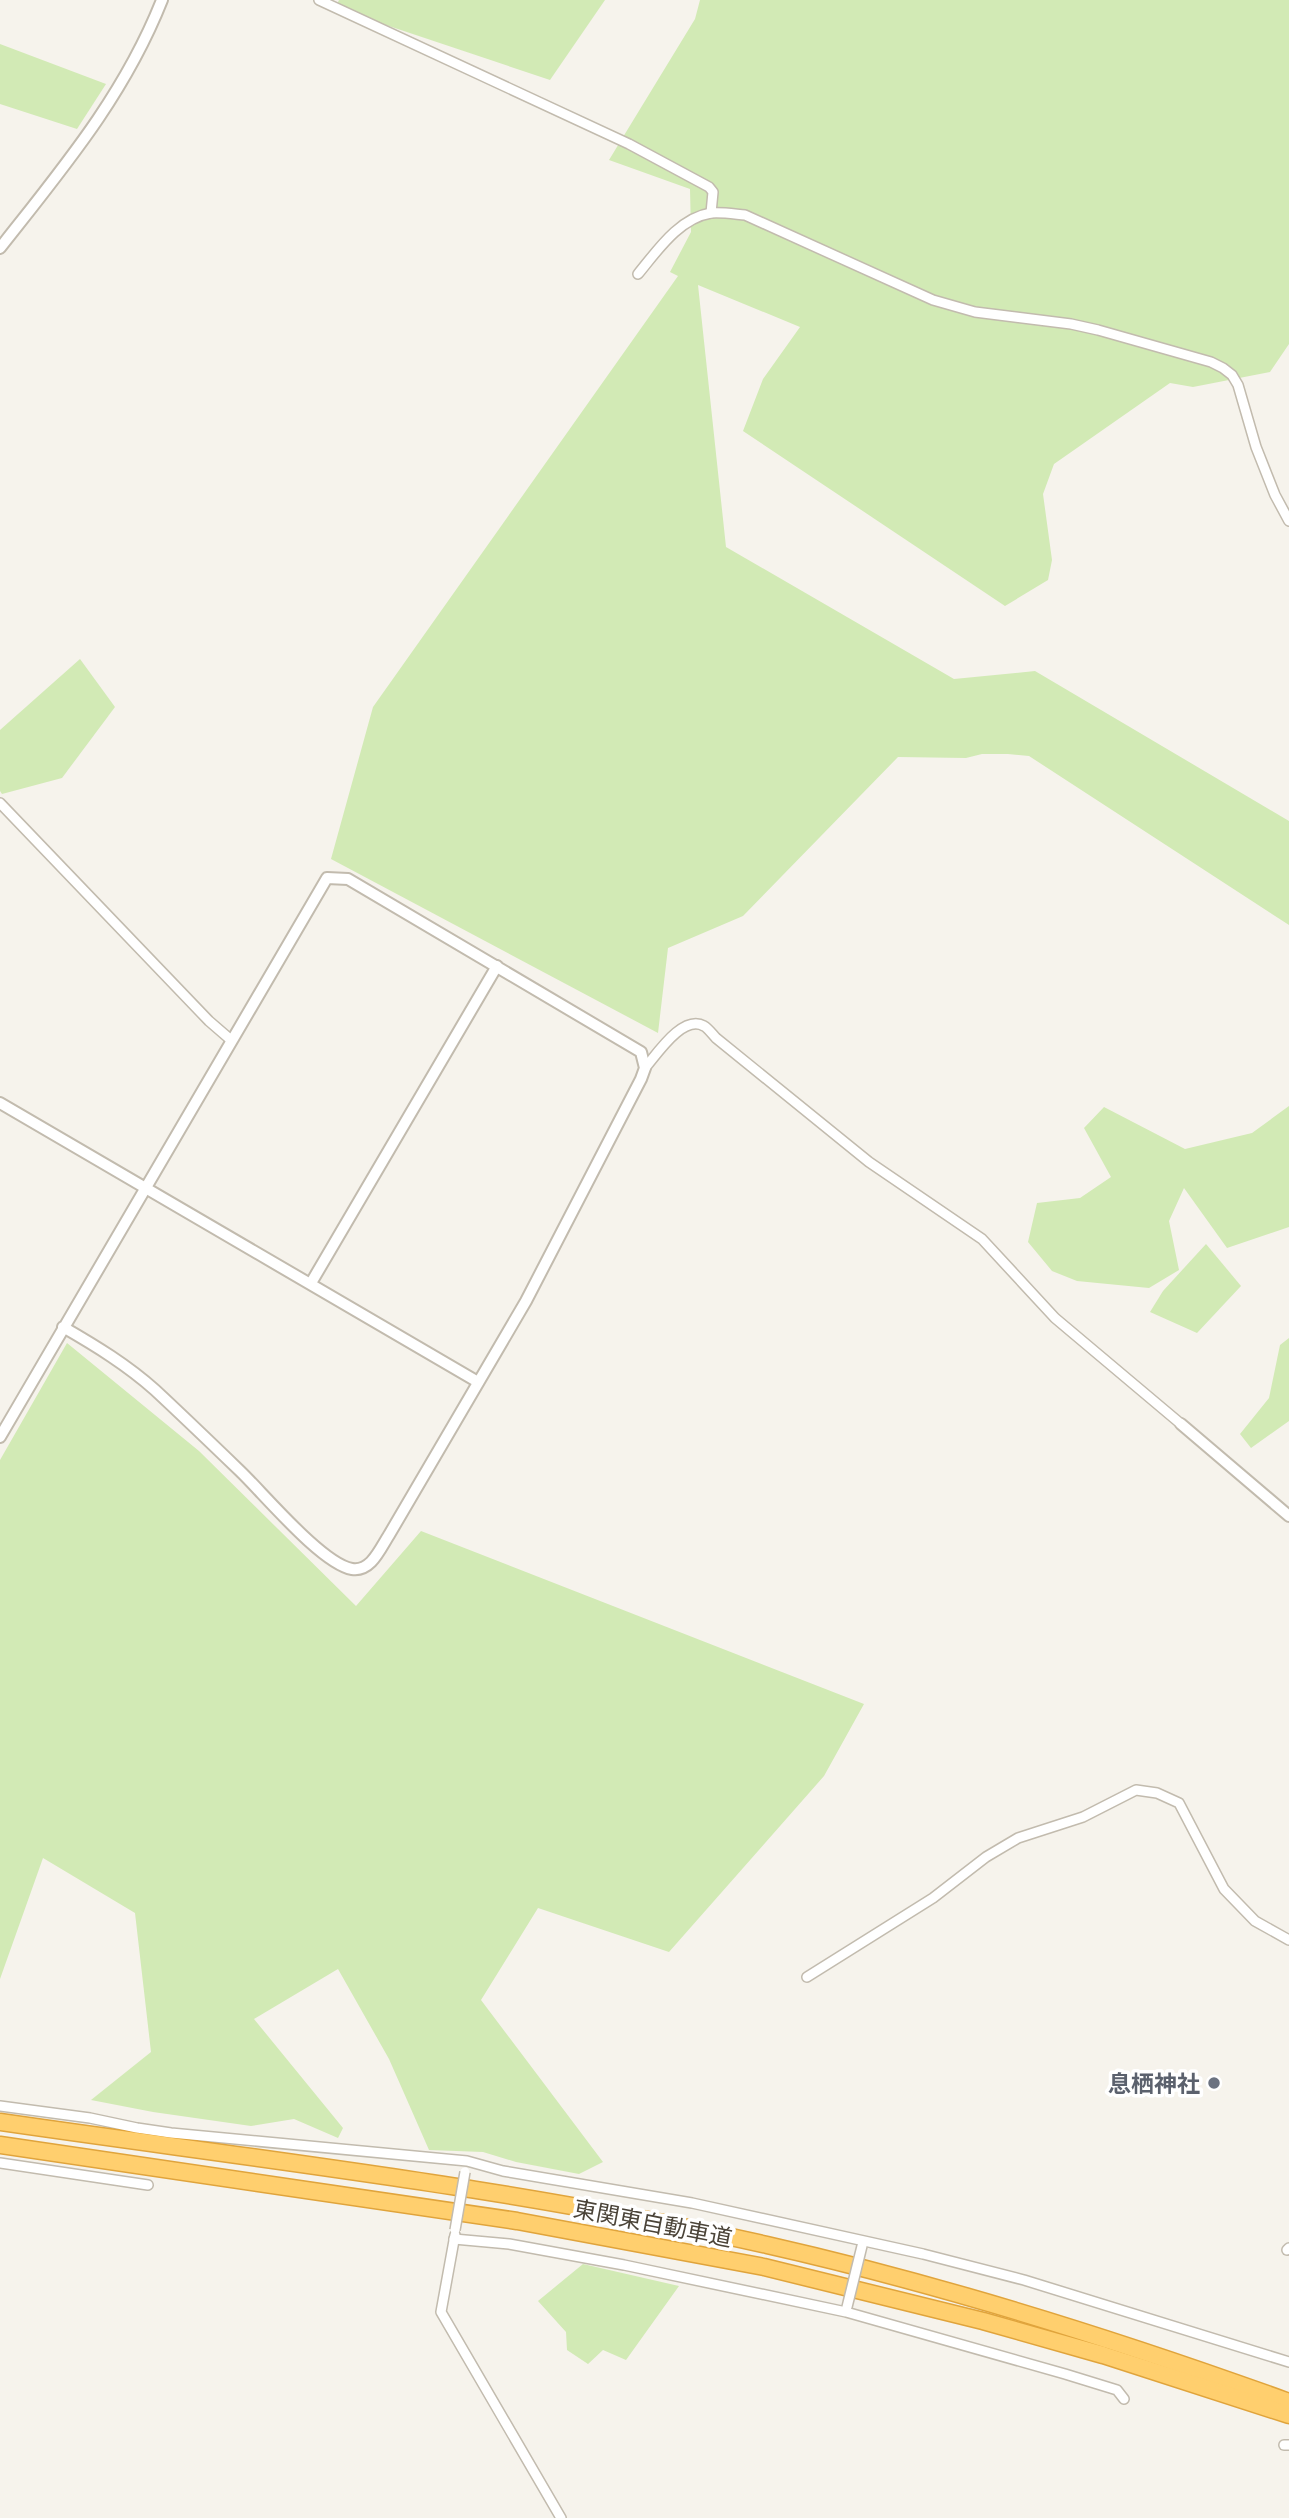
<svg xmlns="http://www.w3.org/2000/svg" width="1289" height="2518" font-family="Raleway,'Noto Sans JP',sans-serif">
<rect width="100%" height="100%" fill="#f6f3ec"/>
<!-- green -->
<g fill="#d2eab5">
<path d="M339 0H605L550 80 335 8Z"/>
<path d="M700 0H1289V344L1270 372 1193 387 1170 383 1054 464 1043 494 1052 560 1048 580 1005 606 743 431 763 379 800 327 698 285 726 547 954 679 1035 671 1289 821V925L1029 756 1008 754H982L966 758 898 757 743 916 668 948 658 1033 331 859 373 707 678 276 670 272 691 232 690 189 609 160 695 19Z"/>
<path d="M0 44 106 84 77 129 0 104Z"/>
<path d="M80 659 115 707 62 778 2 794 0 791V730Z"/>
<path d="M1289 1106V1227L1227 1248 1184 1188 1169 1221 1179 1270 1149 1288 1077 1281 1052 1271 1028 1242 1037 1203 1080 1198 1111 1177 1084 1128 1104 1107 1185 1149 1252 1133Z"/>
<path d="M1206 1244 1241 1286 1197 1333 1150 1312 1163 1291Z"/>
<path d="M1289 1338V1421L1251 1448 1240 1434 1269 1398 1280 1345Z"/>
<path d="M67 1343 199 1451 356 1606 421 1531 864 1704 824 1776 669 1952 538 1908 481 2000 603 2162 579 2174 516 2162 483 2152 429 2150 389 2059 338 1969 254 2019 343 2128 338 2138 294 2119 251 2126 153 2112 91 2100 151 2052 135 1913 43 1858 0 1979V1460Z"/>
<path d="M583 2264 679 2286 626 2360 603 2350 588 2364 567 2350 566 2332 538 2301Z"/>
</g>
<g fill="none" stroke-linecap="round" stroke-linejoin="round">
<!-- minor casing -->
<g stroke="#c2bbae" stroke-width="12">
<g id="minor">
<path d="M319 0 629 144 709 187 713 192 711 213"/>
<path d="M638 274C657 251 679 218 711 213 721 212 734 214 745 215L933 300 975 312 1071 324 1098 330 1211 362 1223 368 1232 375 1238 385 1256 447 1275 495 1289 521"/>
<path d="M0 803 209 1021 231 1040"/>
<path d="M645 1068C657 1054 683 1014 704 1026 708 1028 713 1035 716 1038L869 1162 982 1239 1055 1318 1181 1424"/>
<path d="M807 1977 933 1898 986 1857 1018 1838 1083 1817 1136 1790 1157 1793 1179 1803 1224 1889 1255 1921 1289 1940"/>
<path d="M0 2106 90 2118 137 2128 171 2133 467 2161 503 2171 692 2203 923 2254 1024 2280 1289 2362"/>
<path d="M0 2163 148 2185"/>
<path d="M455 2235 441 2312 561 2518"/>
<path d="M454 2239 509 2244 624 2265 846 2312 1065 2374 1117 2390 1124 2399"/>
<path d="M1287 2250 1289 2248"/>
<path d="M1284 2445H1289"/>
</g>
</g>
<!-- tertiary casing -->
<g stroke="#c2bbae" stroke-width="14">
<g id="tertiary">
<path d="M0 248C63 168 124 96 162 0"/>
<path d="M0 1103 478 1382"/>
<path d="M311 1283 497 966"/>
<path d="M1181 1424 1289 1516"/>
<path d="M0 1437 327 878 348 879 641 1052 645 1068 641 1079 526 1301 389 1535C380 1549 371 1572 352 1569 322 1564 264 1494 240 1471 212 1444 184 1417 155 1390 127 1365 96 1346 63 1327"/>
</g>
</g>
<!-- motorway casing -->
<g stroke="#e0a43c" stroke-width="19">
<g id="motorway">
<path d="M0 2122C255 2159 516 2188 767 2245 944 2285 1118 2340 1289 2402"/>
<path d="M0 2145 517 2221 764 2267 983 2321 1103 2355 1289 2415"/>
</g>
</g>
<!-- minor -->
<use href="#minor" stroke="#fff" stroke-width="9"/>
<!-- tertiary -->
<use href="#tertiary" stroke="#fff" stroke-width="10"/>
<!-- motorway -->
<use href="#motorway" stroke="#ffcf6e" stroke-width="16"/>
<!-- minor-bridge casing -->
<g stroke="#c2bbae" stroke-width="12" stroke-linecap="butt">
<g id="minor-bridge">
<path d="M455 2230 465 2172"/>
<path d="M847 2307 862 2246"/>
</g>
</g>
<!-- minor-bridge -->
<use href="#minor-bridge" stroke="#fff" stroke-width="9"/>
</g>
<!-- markers -->
<circle fill="#6b7280" stroke="#fff" stroke-width="2.5" cx="1214" cy="2083" r="7"/>
<g text-anchor="middle" dominant-baseline="central" stroke-width="7" stroke-linejoin="round" paint-order="stroke">
<!-- worship labels -->
<g font-size="23" font-weight="bold" fill="#5b616d" stroke="#fff" text-anchor="end">
<text x="1200" y="2083">息栖神社</text>
</g>
<!-- street labels -->
<g font-size="23" fill="#4b4439" stroke="#fff">
<text transform="translate(653 2223) rotate(11)">東関東自動車道</text>
</g>
</g>
</svg>
